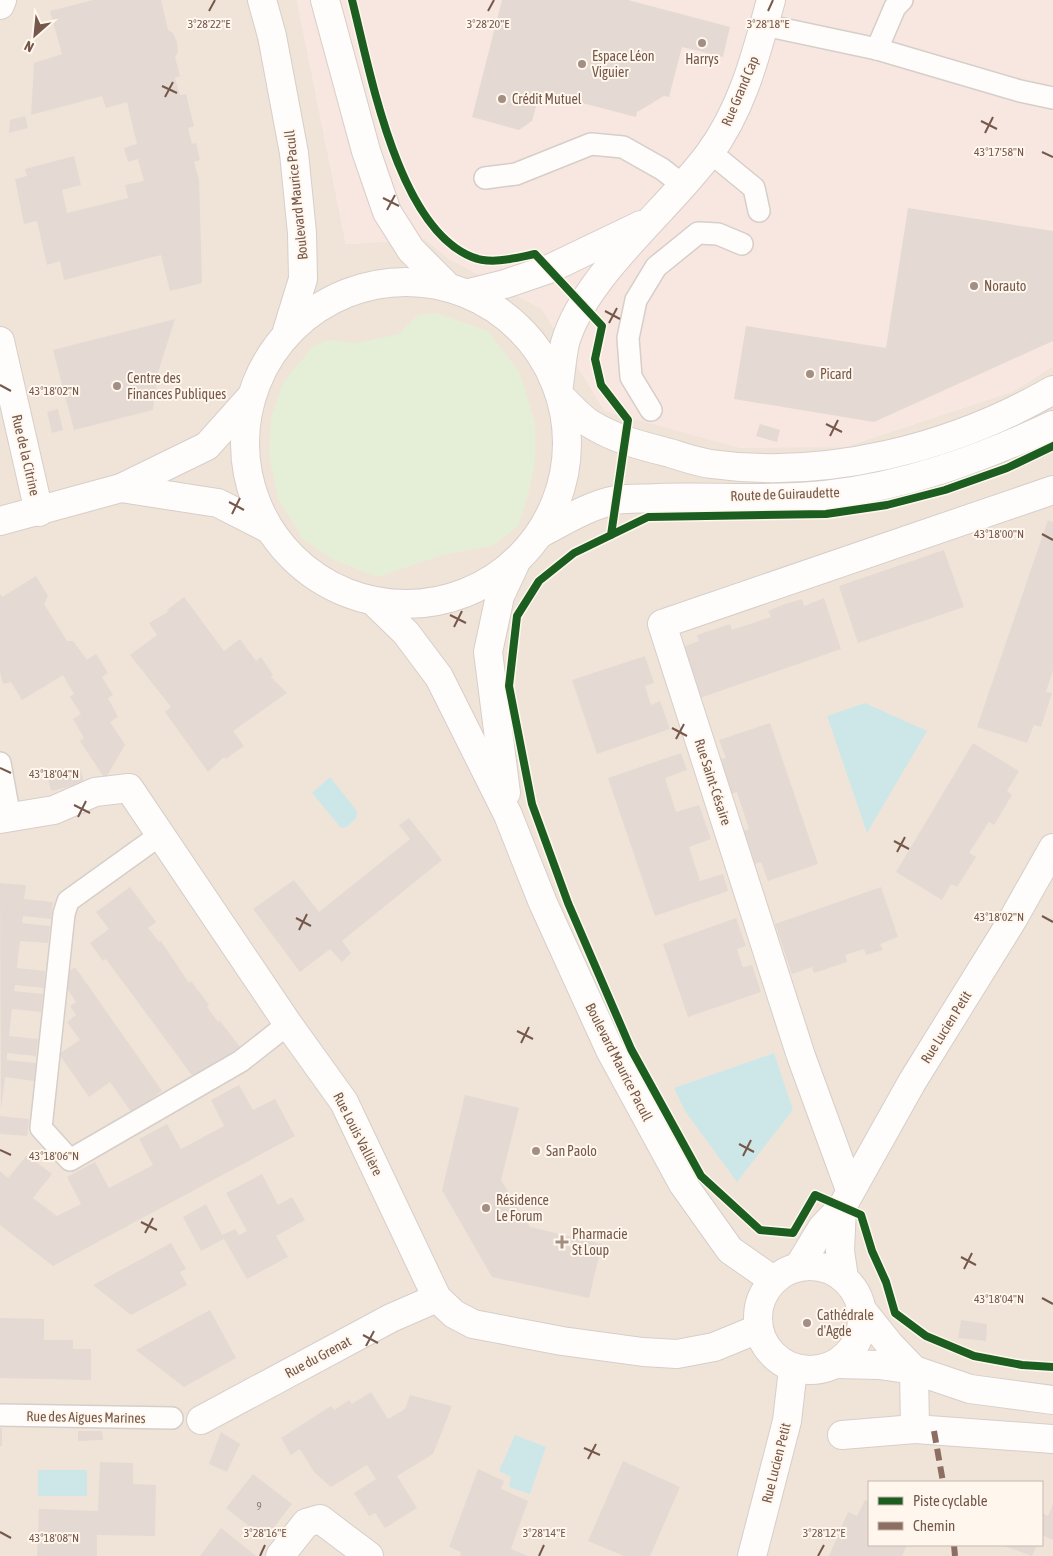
<svg xmlns="http://www.w3.org/2000/svg" width="1053" height="1556" font-family="'Asap Condensed',sans-serif">
<rect width="100%" height="100%" fill="#f7f2ec"/>
<!-- residential -->
<path fill="#f0e4d9" fill-rule="evenodd" d="M0 0H297L346 244 425 239 448 258 542 309 605 411 845 447 1014 391 1053 366V1556H0ZM869 1482H1042V1545H869Z"/>
<!-- commercial -->
<path fill="#f7e7e0" d="M297 0H1053V366L1014 391 845 447 740 448 605 411 542 309 448 258 425 239 346 244Z"/>
<!-- green -->
<path fill="#e5eed7" d="M437 313 488 331 520 373 535 423V462L528 495 518 526 492 546 442 555 378 577 334 560 303 539 278 499 269 455 271 418 283 383 313 346 328 340 357 343 399 334 418 315Z"/>
<!-- water -->
<g fill="#cde7e8">
<path d="M865 703 927 731 867 833 827 716Z"/>
<path d="M330 777 357 811 356 818 347 827 341 828 312 793Z"/>
<path d="M774 1053 793 1110 737 1182 685 1111 674 1088Z"/>
<path d="M515 1435 546 1447 530 1494 509 1487 511 1477 499 1471Z"/>
<rect x="38" y="1470" width="49" height="26"/>
</g>
<!-- building -->
<g fill="#e4dad3">
<path d="M93 0H161L168 30 173 33 177 42 178 52 175 57 180 76 175 78 180 95 186 94 194 126 188 128 192 144 196 143 200 160 194 162 199 179 202 283 170 291 161 255 64 280 60 261 47 265 37 221 24 224 15 179 27 176 25 169 74 156 81 185 62 190 67 213 128 198 125 185 144 181 138 159 128 162 124 148 137 144 127 102 106 108 102 96 31 115 34 63 62 54 50 11Z"/>
<path d="M502 0H628L730 27 723 57 682 47 669 97 664 96 637 112 636 117 540 92 532 121 519 130 472 117Z"/>
<path d="M25 116 28 128 9 133 10 120Z"/>
<path d="M908 208 1053 231V341L874 422 734 399 746 326 886 348Z"/>
<path d="M175 319 158 372 153 410 74 430 53 350Z"/>
<path d="M58 409 63 430 52 433 47 412Z"/>
<path d="M760 424 780 430 777 442 756 436Z"/>
<path d="M1048 520 1053 522V670L1046 692 1052 693 1041 727 1034 725 1027 743 977 727Z"/>
<path d="M944 550 964 607 858 643 839 586Z"/>
<path d="M36 576 48 596 44 604 67 641H73L87 660 96 654 108 673 102 677 113 695 108 698 118 717 110 722 125 745 105 779 80 741 84 738 73 719 81 714 70 697 74 694 63 675 22 700 11 682 3 684 0 672V594L2 597Z"/>
<path d="M184 597 224 651 240 639 256 661 261 657 273 675 271 677 287 693 233 731 244 746 226 759 224 757 208 772 165 712 171 707 130 655 157 635 149 623 168 612 167 610Z"/>
<path d="M824 598 841 649 697 699 680 648 699 641 697 635 730 624 732 630 771 617 768 611 785 604 802 599 804 606Z"/>
<path d="M645 656 654 683 645 686 650 702 651 705 660 701 670 729 597 754 572 680Z"/>
<path d="M770 723 818 864 768 881 761 862 755 864 743 831 749 829 737 792 731 794 719 760 726 758 719 740Z"/>
<path d="M973 743 1019 771 1007 791 1012 795 994 825 989 822 969 853 976 857 957 887 951 884 942 900 896 872Z"/>
<path d="M681 753 687 770 665 778 676 812 699 805 711 839 689 847 700 881 723 874 728 891 655 916 608 778Z"/>
<path d="M81 770 84 783 51 791 48 778Z"/>
<path d="M409 818 442 860 342 941 351 953 342 962 330 949 300 972 253 909 294 880 319 912 410 839 399 825Z"/>
<path d="M0 883 26 885 24 899 53 902 51 919 23 916 22 923 50 926 48 943 20 941 17 968 45 971 44 988 15 985 14 991 43 994 41 1012 12 1009 9 1036 38 1039 36 1056 7 1053V1060L36 1063 34 1081 5 1077 1 1110Z"/>
<path d="M130 887 156 922 148 928 159 942 161 941 189 983 191 981 209 1005 207 1007 218 1022 220 1021 240 1047 194 1078 106 959 103 961 90 943 109 929 96 912Z"/>
<path d="M881 887 898 937 880 944 883 950 866 955 864 949 845 955 847 962 814 973 812 967 792 974 775 924Z"/>
<path d="M736 918 746 946 737 949 742 965 743 967 752 965 761 992 688 1017 663 944Z"/>
<path d="M75 967 162 1091 132 1113 110 1082 89 1097 59 1054 80 1040 67 1022 76 1015 70 1006 76 1002 60 978Z"/>
<path d="M239 1085 253 1110 275 1099 295 1136 53 1266 0 1225V1171L8 1178 27 1155 52 1174 33 1198 57 1216 81 1204 67 1177 95 1162 109 1188 153 1165 139 1139 167 1124 181 1149 224 1126 211 1100Z"/>
<path d="M465 1095 519 1108 501 1180 530 1227 602 1244 589 1298 492 1277 442 1190Z"/>
<path d="M0 1116 29 1119 27 1136 0 1134Z"/>
<path d="M262 1174 278 1205 292 1197 305 1220 276 1236 288 1257 247 1279 224 1239 201 1251 183 1217 206 1204 222 1235 235 1229 239 1235 247 1231 226 1193Z"/>
<path d="M171 1243 186 1269 180 1272 187 1285 131 1315 93 1285Z"/>
<path d="M210 1310 236 1358 184 1387 136 1350Z"/>
<path d="M0 1318 44 1319V1340H73V1349H91V1380L0 1378Z"/>
<path d="M961 1320 987 1324 986 1341 958 1338Z"/>
<path d="M371 1392 388 1419 405 1409 410 1395 452 1406 433 1454 397 1476 417 1508 385 1528 375 1513 369 1516 354 1493 376 1479 367 1465 331 1487 314 1472 300 1449 291 1455 281 1438 331 1406 334 1410 349 1400 352 1404Z"/>
<rect x="0" y="1428" width="2" height="18"/>
<path d="M78 1431H102L103 1440 78 1441Z"/>
<path d="M221 1432 240 1444 227 1472 209 1464Z"/>
<path d="M623 1461 680 1487 650 1556H624L588 1541Z"/>
<path d="M100 1462 133 1463V1484L156 1485 155 1536 97 1535V1556H37L39 1509 98 1511Z"/>
<path d="M478 1469 504 1481 501 1489 528 1501 511 1549 528 1556H460L461 1552 449 1547Z"/>
<path d="M253 1474 292 1504 265 1539 226 1508Z"/>
<path d="M865 1500 869 1502V1545H907L902 1556H829L848 1512 857 1516Z"/>
<path d="M1053 1504V1540L1042 1535V1513L1048 1516Z"/>
<path d="M221 1528 256 1556H200Z"/>
<path d="M1001 1545H1037L1032 1556Z"/>
</g>
<g fill="none" stroke-linecap="round" stroke-linejoin="round">
<!-- lane casing -->
<g stroke="#d6cec8" stroke-width="24">
<g id="lane">
<path d="M764 25 877 49 1020 91 1053 98"/>
<path d="M877 49 895 7 902 0"/>
<path d="M710 152 754 188 759 211"/>
<path d="M485 178 516 174 591 144 623 147 662 169 684 186"/>
<path d="M651 410 631 377 628 338 636 300 656 267 698 233 718 234 742 244"/>
<path d="M0 763 10 818"/>
<path d="M160 835 68 901 64 914 41 1128 70 1160 241 1061 288 1024"/>
<path d="M0 1415 172 1418"/>
</g>
</g>
<!-- street casing -->
<g stroke="#d6cec8" stroke-width="30">
<g id="street">
<path d="M0 5 2 0"/>
<path d="M469 293 505 284 549 269 641 225"/>
<path d="M0 341 39 512"/>
<path d="M559 385C561 371 562 357 565 343 584 276 667 211 709 154 743 108 756 54 771 0"/>
<path d="M121 488 218 503 269 529"/>
<path d="M0 521 121 488 207 446 249 399"/>
<path d="M0 819 54 810 95 792 129 788 288 1024 344 1102 437 1298 454 1314 473 1324 562 1341 643 1352 677 1354 714 1347 758 1329"/>
<path d="M850 1190 801 1056 662 624 1053 490"/>
<path d="M842 1207 840 1251 844 1278"/>
<path d="M799 1266 822 1228 842 1207 912 1082 1013 919 1053 848"/>
<path d="M914 1370 915 1429 1053 1439"/>
<path d="M201 1420 391 1318 437 1298"/>
<path d="M842 1435 915 1429"/>
<path d="M280 1556 306 1523 320 1519 369 1556"/>
<path d="M752 1556 787 1421 793 1369"/>
</g>
</g>
<!-- secondary casing -->
<g stroke="#d7cec8" stroke-width="30">
<g id="secondary">
<path d="M262 0 272 36 294 153 302 233 303 279 287 331"/>
<path d="M325 0 366 151 387 212 411 250 445 284"/>
<circle cx="406" cy="443" r="161"/>
<path d="M564 400C572 408 580 417 589 423 614 439 642 446 670 453 683 457 697 462 711 464 827 480 952 448 1053 390"/>
<path d="M543 532C566 520 590 505 616 500 629 498 645 499 658 498 713 496 770 501 825 495 906 486 980 459 1053 425"/>
<path d="M373 601 406 633 439 677 508 815 543 903 610 1050 683 1184 730 1250 773 1280"/>
<path d="M506 793 488 652 500 596 515 564"/>
<circle cx="810" cy="1318" r="52"/>
<path d="M862 1310 890 1345 914 1370"/>
<path d="M837 1364 879 1365 914 1370 970 1389 1053 1400"/>
</g>
</g>
<!-- lane -->
<use href="#lane" stroke="#fefdfc" stroke-width="21"/>
<!-- street -->
<use href="#street" stroke="#fefdfc" stroke-width="28"/>
<!-- secondary -->
<use href="#secondary" stroke="#fefdfc" stroke-width="28"/>
<!-- quiet -->
<g stroke="#8d6e63" stroke-width="6" stroke-dasharray="12 6" stroke-linecap="butt">
<path d="M934 1431 943 1482"/>
<path d="M954 1545 955 1556"/>
</g>
<!-- cycleway casing -->
<g stroke="#fff7ed" stroke-width="11">
<g id="cycleway">
<path d="M352 0C370 70 397 227 472 257 491 265 516 258 535 254L602 326 595 359 601 385 628 420 611 535 574 553 539 581 517 616 509 686 532 804 568 903 631 1049 701 1176 760 1230 793 1233 815 1195 861 1215 872 1251 886 1282 895 1313 926 1336 974 1356 1022 1365 1053 1367"/>
<path d="M611 535 648 517 826 514 887 505 945 490 1007 468 1053 446"/>
</g>
</g>
<!-- cycleway -->
<use href="#cycleway" stroke="#1b5e20" stroke-width="8"/>
</g>
<!-- ticks -->
<path fill="none" stroke="#76584b" stroke-width="2" d="M209 11 215 0M488 11 494 0M768 11 773 0M162 86 177 93M165 97 173 82M981 121 997 129M985 133 993 117M1042 152 1053 157M383 198 399 206M387 210 395 195M605 311 620 319M609 323 617 308M0 385 11 391M826 424 842 432M830 436 838 420M229 502 244 510M232 514 240 498M1042 534 1053 540M450 615 466 623M454 627 462 611M672 728 687 736M676 739 684 724M0 768 11 773M74 805 90 813M78 817 86 801M894 841 909 849M897 852 905 837M1042 916 1053 922M296 918 311 926M299 930 307 914M517 1031 533 1039M521 1043 529 1027M739 1144 754 1152M0 1150 11 1155M743 1156 751 1140M141 1222 157 1230M145 1233 153 1218M961 1257 976 1265M964 1269 972 1253M1042 1298 1053 1304M363 1335 378 1343M366 1346 374 1331M584 1448 600 1455M588 1459 596 1444M0 1532 11 1538M260 1556 265 1545M539 1556 544 1545M818 1556 824 1545"/>
<!-- markers -->
<g fill="#a38e83" stroke="#fff7ed" stroke-width="2">
<circle cx="702" cy="43" r="5"/>
<circle cx="582" cy="64" r="5"/>
<circle cx="502" cy="99" r="5"/>
<circle cx="974" cy="286" r="5"/>
<circle cx="810" cy="374" r="5"/>
<circle cx="117" cy="386" r="5"/>
<circle cx="536" cy="1151" r="5"/>
<circle cx="486" cy="1208" r="5"/>
<path d="M559.5 1234.5h5v5h5v5h-5v5h-5v-5h-5v-5h5z"/>
<circle cx="807" cy="1323" r="5"/>
</g>
<g text-anchor="middle" dominant-baseline="central" stroke-width="4" stroke-linejoin="round" paint-order="stroke">
<!-- number labels -->
<g font-size="11" fill="#937a6f">
<text x="259" y="1506">9</text>
</g>
<!-- poi labels -->
<g font-size="14" fill="#76584b" stroke="#fff7ed" text-anchor="start">
<text x="592" y="56">Espace Léon<tspan x="592" dy="16">Viguier</tspan></text>
<text x="702" y="59" text-anchor="middle">Harrys</text>
<text x="512" y="99">Crédit Mutuel</text>
<text x="984" y="286">Norauto</text>
<text x="820" y="374">Picard</text>
<text x="127" y="378">Centre des<tspan x="127" dy="16">Finances Publiques</tspan></text>
<text x="546" y="1151">San Paolo</text>
<text x="496" y="1200">Résidence<tspan x="496" dy="16">Le Forum</tspan></text>
<text x="572" y="1234">Pharmacie<tspan x="572" dy="16">St Loup</tspan></text>
<text x="817" y="1315">Cathédrale<tspan x="817" dy="16">d'Agde</tspan></text>
</g>
<!-- street labels -->
<g font-size="14" fill="#76584b" stroke="#fff7ed">
<text transform="translate(740 91) rotate(-67)">Rue Grand Cap</text>
<text transform="translate(296 195) rotate(-96)">Boulevard Maurice Pacull</text>
<text transform="translate(26 455) rotate(77)">Rue de la Citrine</text>
<text transform="translate(785 494) rotate(-2)">Route de Guiraudette</text>
<text transform="translate(713 782) rotate(72)">Rue Saint-Césaire</text>
<text transform="translate(946 1027) rotate(-58)">Rue Lucien Petit</text>
<text transform="translate(619 1062) rotate(63)">Boulevard Maurice Pacull</text>
<text transform="translate(358 1134) rotate(63)">Rue Louis Vallière</text>
<text transform="translate(318 1357) rotate(-28)">Rue du Grenat</text>
<text transform="translate(86 1417) rotate(1)">Rue des Aigues Marines</text>
<text transform="translate(776 1463) rotate(-76)">Rue Lucien Petit</text>
</g>
</g>
<g font-size="12" text-anchor="middle" fill="#76584b" stroke="#fff7ed" stroke-width="4" stroke-linejoin="round" paint-order="stroke">
<text x="209" y="28">3°28'22"E</text>
<text x="488" y="28">3°28'20"E</text>
<text x="768" y="28">3°28'18"E</text>
<text x="999" y="156">43°17'58"N</text>
<text x="54" y="395">43°18'02"N</text>
<text x="999" y="538">43°18'00"N</text>
<text x="54" y="778">43°18'04"N</text>
<text x="999" y="921">43°18'02"N</text>
<text x="54" y="1160">43°18'06"N</text>
<text x="999" y="1303">43°18'04"N</text>
<text x="265" y="1537">3°28'16"E</text>
<text x="544" y="1537">3°28'14"E</text>
<text x="824" y="1537">3°28'12"E</text>
<text x="54" y="1542">43°18'08"N</text>
</g>
<!-- legend -->
<rect x="868" y="1481" width="175" height="65" fill="#fff7ed" stroke="#c8b7ac"/>
<rect x="878" y="1497" width="25" height="8" fill="#1b5e20" stroke="#c8b7ac"/>
<text x="913" y="1506" font-size="15" fill="#76584b">Piste cyclable</text>
<rect x="878" y="1522" width="25" height="8" fill="#8d6e63" stroke="#c8b7ac"/>
<text x="913" y="1531" font-size="15" fill="#76584b">Chemin</text>
<!-- north arrow -->
<g transform="translate(35 35) rotate(207)" stroke="#fff7ed" stroke-width="4" paint-order="stroke">
<path d="M0-4L9 19L0 12L-9 19Z" fill="#76584b"/>
<text y="-8" font-size="14" font-weight="bold" text-anchor="middle" fill="#76584b">N</text>
</g>
</svg>
